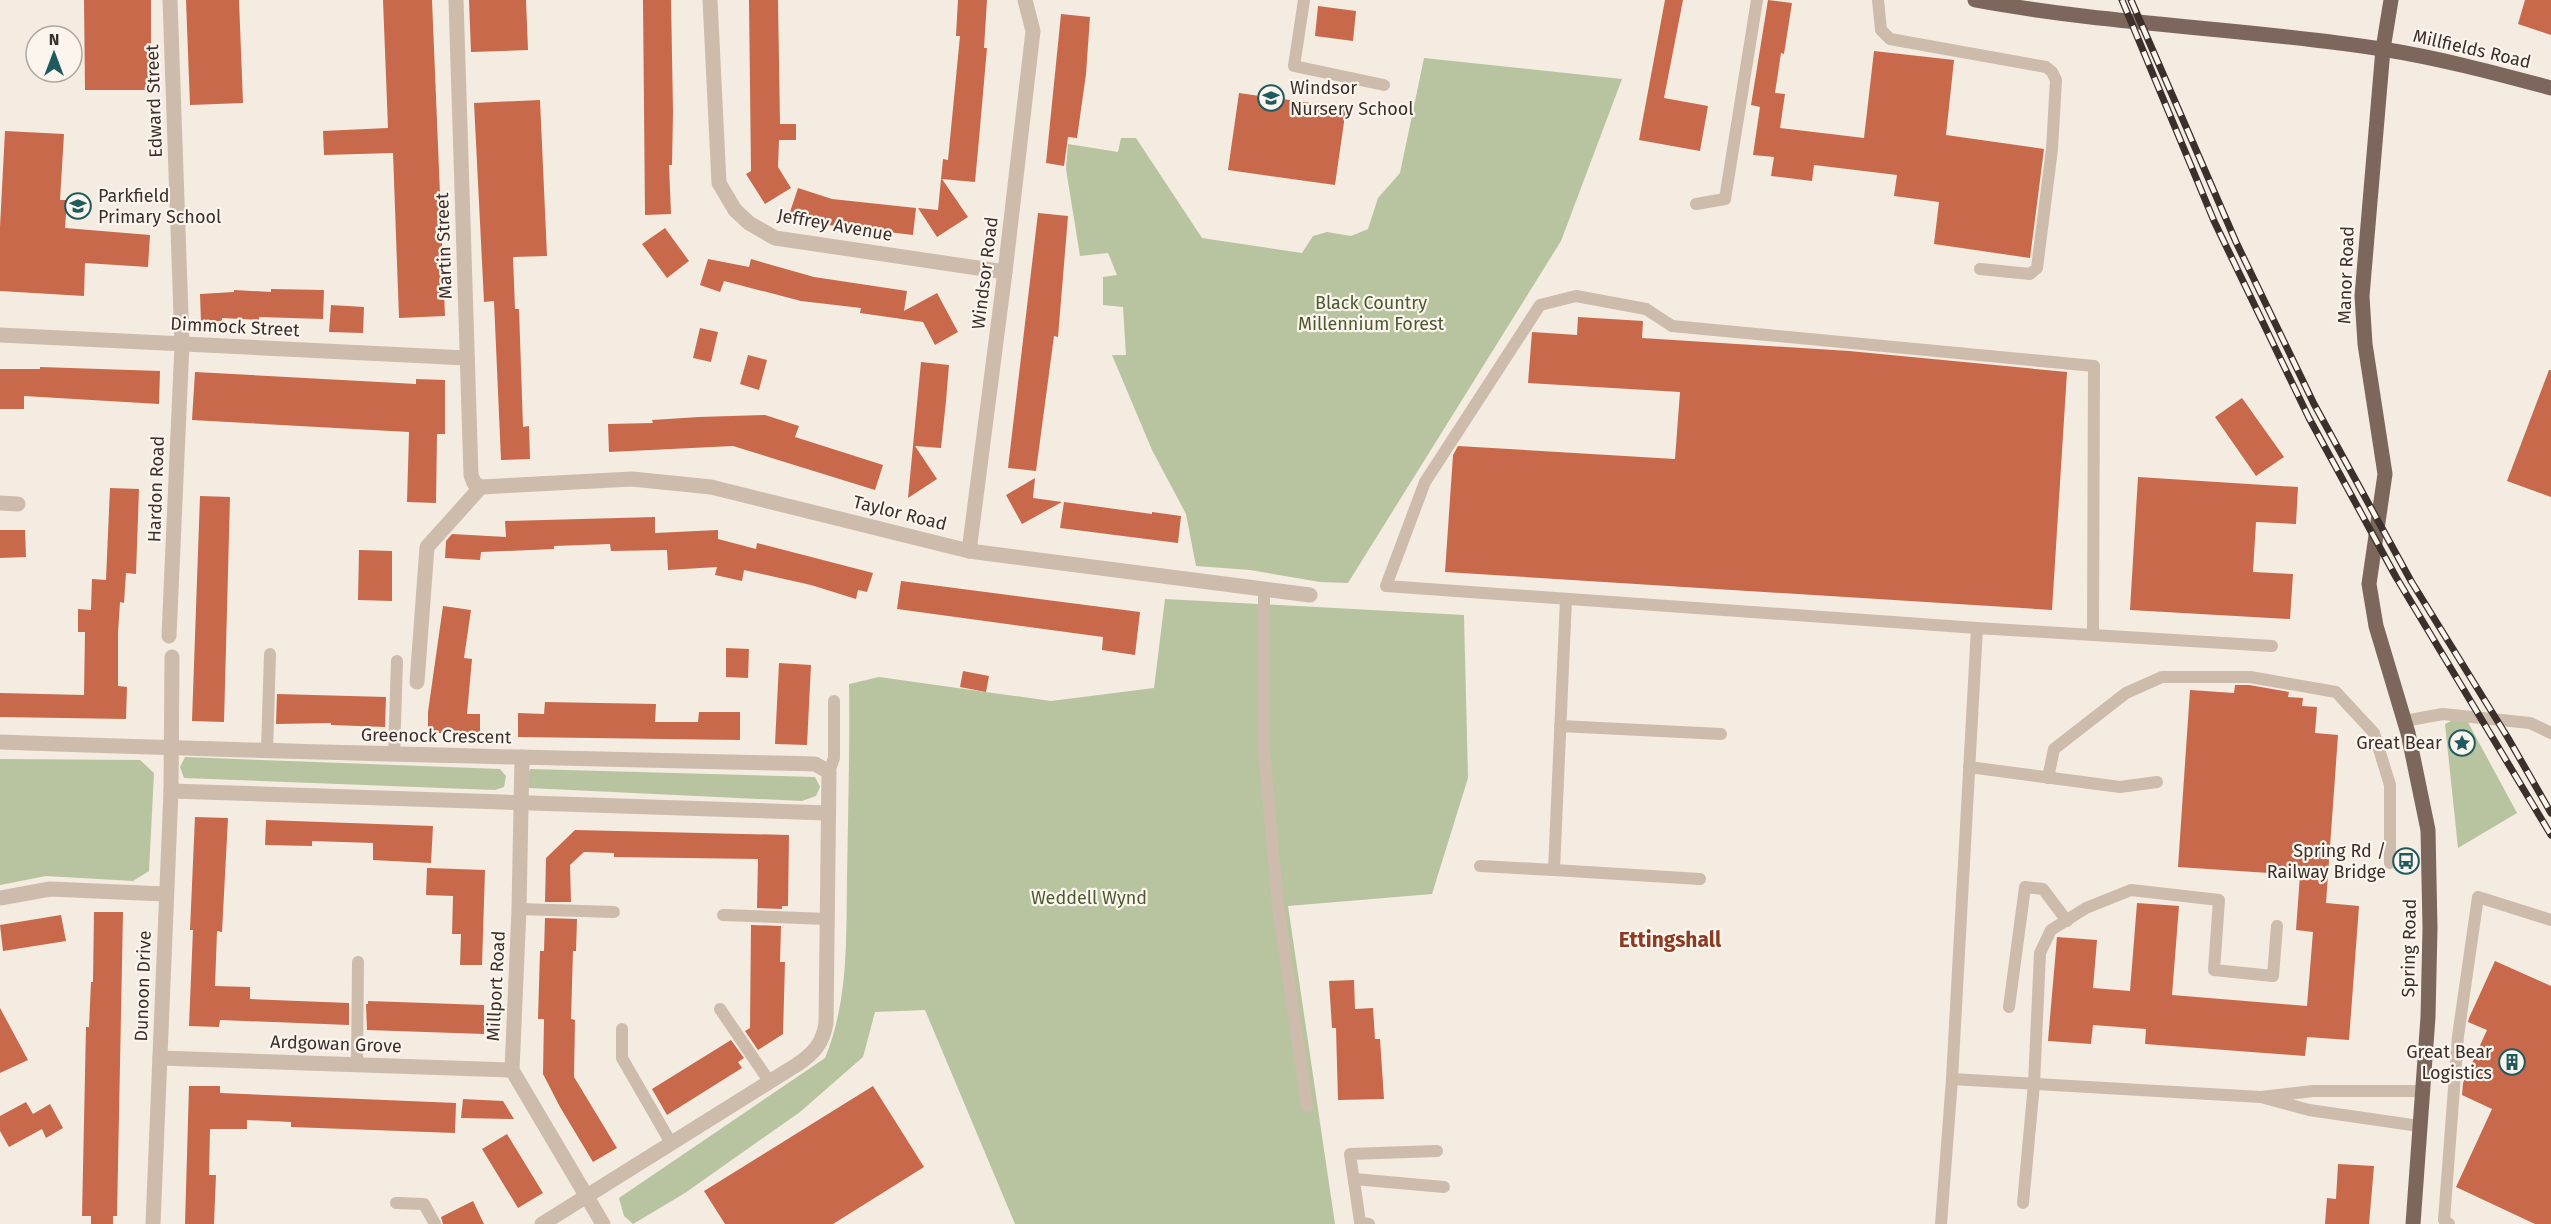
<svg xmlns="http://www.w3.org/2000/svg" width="2551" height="1224" font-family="'Fira Sans',sans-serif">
<rect width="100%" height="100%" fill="#f4ebe1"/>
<!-- green -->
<g fill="#b8c4a0">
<path d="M1424 58 1622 79 1561 241 1348 583 1320 582 1250 570 1196 566 1186 514 1152 450 1112 355H1126L1123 307 1103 305V277L1117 275 1108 253 1080 256 1066 169 1068 144 1118 152 1121 138H1136L1202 238 1302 253 1313 236 1327 232 1351 236 1368 229 1378 198 1400 173Z"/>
<path d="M1165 599 1464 615 1468 778 1432 894 1288 906 1335 1224H1015L925 1010 875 1012 863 1057 800 1112 685 1193 633 1224 624 1216 619 1198 825 1058C849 1000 846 938 847 877 848 813 850 748 849 684L879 677 1051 701 1154 688Z"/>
<path d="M2464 715 2517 813 2458 848 2445 724Z"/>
<path d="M185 757 500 769 506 776 504 787 495 790 184 778 180 767Z"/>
<path d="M0 759 140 760 154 773 149 871 133 881 46 876 0 885Z"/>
<path d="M530 769 815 777 820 787 816 796 802 801 529 788 526 780Z"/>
</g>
<!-- building -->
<g fill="#c8694b">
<path d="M84 0H151V90H85Z"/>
<path d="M186 0H239L243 103 190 105Z"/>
<path d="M383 0H432L445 316 399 318 393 153 324 155 323 131 388 128Z"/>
<path d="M469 0H526L528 50 471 52Z"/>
<path d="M643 0H671L673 112 672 165H669L671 214 645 215Z"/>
<path d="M749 0H778L780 124H796V140H779L778 167 791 188 765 204 746 174 751 171Z"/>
<path d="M958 0H987L984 48H987L978 150 975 182 942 179 968 217 937 237 918 208 938 210 943 159 948 160 960 36H956Z"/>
<path d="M1665 0H1683L1664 98 1708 106 1700 151 1639 140Z"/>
<path d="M1768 0 1792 3 1784 54 1781 53 1775 93 1785 94 1780 128 1864 138 1874 51 1954 60 1946 135 2044 149 2030 258 1934 244 1939 202 1894 196 1897 175 1814 165 1812 181 1771 176 1774 157 1753 155 1760 107 1751 105Z"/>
<path d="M2525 0H2551V35L2518 24Z"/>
<path d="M1318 6 1356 11 1353 41 1315 36Z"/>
<path d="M1061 14 1090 17 1086 74 1077 138 1068 137 1064 166 1046 163Z"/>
<path d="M1239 93 1346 108 1335 185 1228 170Z"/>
<path d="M540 100 547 256 513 257 515 309H519L523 427 529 426 530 459 501 460 494 301 484 302 474 103Z"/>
<path d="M5 131 64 134 60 200H67L65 228 150 235 148 267 85 263 84 296 0 291V227Z"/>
<path d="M798 188 832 199 916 208 913 235 828 225 790 212Z"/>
<path d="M1038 213 1068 216 1058 337 1054 336 1036 471 1008 468Z"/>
<path d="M665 228 689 261 667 278 642 244Z"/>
<path d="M708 259 749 267 751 259 814 277 907 291 904 311 937 293 958 332 935 345 923 322 860 313 861 308 801 301 724 281 720 292 700 285Z"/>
<path d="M271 289 324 290 323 319 259 317V320L222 318V321L201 322 200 294 234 292V290L271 292Z"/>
<path d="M331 305 364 307 363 333 329 332Z"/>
<path d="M1578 317 1643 321 1642 338 1849 351 2067 372 2052 610 1445 572 1453 455 1458 446 1675 459 1680 392 1528 383 1532 332 1577 335Z"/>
<path d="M700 328 718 332 711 362 693 358Z"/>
<path d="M748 355 767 360 759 390 740 384Z"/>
<path d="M921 362 949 365 946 401 941 448 915 446 937 479 908 498Z"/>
<path d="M40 367 160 371 159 404 24 396V409H0V369H40Z"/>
<path d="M2549 370H2551V497L2507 481Z"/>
<path d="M195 372 416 384V379L445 380V434H437L436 503 407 502 409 432 192 420Z"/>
<path d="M2242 398 2284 457 2256 476 2215 417Z"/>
<path d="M765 415 799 426 795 437 883 465 875 490 733 446 609 452 608 424 653 423 652 420 699 417Z"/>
<path d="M2138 477 2298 487 2296 524 2256 522 2253 572 2293 574 2290 619 2130 610Z"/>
<path d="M1035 478 1033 498 1062 502 1022 524 1006 495Z"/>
<path d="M110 488 139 489 136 574 126 573 124 603 120 602 118 633V686L127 687 126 719 0 717V693L84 695 85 632H78V609L91 610 92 579 106 580Z"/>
<path d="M200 496 230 497 224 722 192 721Z"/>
<path d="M1064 502 1152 514V512L1181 516 1178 543 1060 528Z"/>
<path d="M655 517V533L718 530V539L756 549 757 543 873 573 867 592 858 590 856 599 811 585 744 570 742 581 715 575 717 567 668 570 667 550 611 551 610 544 554 546V549L481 552 480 560 445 558 446 541 452 534 506 537 505 521Z"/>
<path d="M0 530H25L26 557 0 558Z"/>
<path d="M359 550 392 551V601L358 600Z"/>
<path d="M901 581 1140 612 1135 655 1102 650 1103 637 897 609Z"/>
<path d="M443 606 471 610 464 658 472 659 467 714H480V733H428V712Z"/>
<path d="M726 648 749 649 748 678 726 677Z"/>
<path d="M779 663 811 665 807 745 775 744Z"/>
<path d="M963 671 989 676 986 692 960 687Z"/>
<path d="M2235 685H2249L2289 692 2288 697 2303 698 2302 706 2317 707 2315 733 2338 735 2326 903 2359 906 2349 1040 2307 1037 2305 1056 2145 1044 2146 1029 2093 1025 2091 1044 2048 1041 2057 937 2097 940 2093 988 2130 991 2137 903 2179 906 2172 995 2307 1006 2313 932 2296 930 2300 875 2178 867 2190 690 2234 693Z"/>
<path d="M277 694 386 697 385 727 331 725V723L276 724Z"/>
<path d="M545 702 656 704 655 722H698L699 712H740V740L518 737V713L544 714Z"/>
<path d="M195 817 228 818 222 932 217 931 215 986 250 987V999L349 1003V1025L220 1020 219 1027 189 1026 193 930H190Z"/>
<path d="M266 820 433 826 431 863 373 860V843L312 841V846L265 845Z"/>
<path d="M575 830 789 835 788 906H782V909L757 908 758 859 614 857V853L584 852 570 865 571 902H545L546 858Z"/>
<path d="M427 868 485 870 482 965H460L461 934H452L453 896 426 895Z"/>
<path d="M94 912H123L117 1216H113V1224H91V1216H82L86 1027H89L91 982H93Z"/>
<path d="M61 915 66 941 3 951 0 925Z"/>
<path d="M545 918 577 919 576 951H573L571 1019 575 1020 574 1077 617 1148 593 1162 560 1107 543 1074 544 1019H538L540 951H544Z"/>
<path d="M751 925 781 926 780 962H785L783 1034 758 1050 745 1031 750 1028Z"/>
<path d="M2495 961 2551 986V1224H2535L2456 1187 2492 1109 2462 1095 2463 1083 2487 1030 2468 1022 2469 1018Z"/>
<path d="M1354 980 1355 1009 1373 1008 1375 1039H1380L1384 1099 1338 1100 1336 1028H1332L1329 981Z"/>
<path d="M368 1001 484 1005V1034L367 1030 366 1004H368Z"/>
<path d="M0 1008 28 1060 0 1073Z"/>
<path d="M731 1040 744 1058 738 1062 742 1068 667 1115 652 1089Z"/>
<path d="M189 1086H220V1093L456 1103 455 1133 291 1127V1122L247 1120V1129H210L209 1175H216L214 1224H185Z"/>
<path d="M873 1086 924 1167 833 1224H725L704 1191Z"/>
<path d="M463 1099 503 1101 514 1119 461 1118Z"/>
<path d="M26 1102 33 1114 50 1104 63 1128 46 1138 42 1129 9 1147 0 1131V1116Z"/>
<path d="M507 1134 543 1193 518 1208 482 1149Z"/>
<path d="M2338 1164 2374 1166 2369 1224H2325L2327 1198 2336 1199Z"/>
<path d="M473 1201 484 1224H443L441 1217Z"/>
</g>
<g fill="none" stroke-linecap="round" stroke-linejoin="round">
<!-- lane -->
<g stroke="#cdbbac" stroke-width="12">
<path d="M1304 0 1294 66 1384 85"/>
<path d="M1878 0 1881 30 1890 39 2046 67 2052 72 2056 80 2052 149 2037 268 2030 274 1980 269"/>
<path d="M1696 204 1725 199 1757 0"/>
<path d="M1264 589V751L1278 906 1307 1106"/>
<path d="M1566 599 1554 870 1700 879"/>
<path d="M1977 628 1386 586 1425 482 1540 305 1576 296 1646 309 1672 326 2094 366 2093 635"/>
<path d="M2404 721 2443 714 2530 723 2551 733"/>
<path d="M1560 726 1721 734"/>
<path d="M267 750 270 654"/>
<path d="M394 755 397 661"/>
<path d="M1969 767 2120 787 2157 782"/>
<path d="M829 772 834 758V701"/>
<path d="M2048 778 2054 749 2126 693 2162 677H2250L2336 692 2374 733 2390 785V863"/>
<path d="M1480 866 1554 870"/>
<path d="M519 909 614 912"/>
<path d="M723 915 827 919"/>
<path d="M2009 1007 2025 887 2043 889 2067 921"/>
<path d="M720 1009 769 1081"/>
<path d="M622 1029V1058L671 1143"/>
<path d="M357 1064 358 962"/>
<path d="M2261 1097 1952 1079 1977 628 2272 646"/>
<path d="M2419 1126 2309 1110 2261 1097 2313 1091H2421"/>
<path d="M1354 1179 1444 1187"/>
<path d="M396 1203 424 1204 435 1224"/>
<path d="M2023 1203 2034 1084 2040 953 2051 930 2086 908 2131 890 2219 900 2214 970 2273 976 2277 926"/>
<path d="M1369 1224 1360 1222 1350 1154 1437 1151"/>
<path d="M1941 1224 1952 1079"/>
<path d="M2449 1224 2444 1220 2458 1036 2478 897 2551 920"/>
</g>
<!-- street -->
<g stroke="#cdbbac" stroke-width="15">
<path d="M456 0 471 475 474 483 481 487"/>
<path d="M710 0 719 183 735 210 749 223 775 238 1005 272"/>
<path d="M0 335 467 358"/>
<path d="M481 487 632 479 711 487 969 551 1310 595"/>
<path d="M0 503 18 504"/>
<path d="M969 551 1005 272 1033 31 1025 0"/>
<path d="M169 636 182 344 170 0"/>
<path d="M417 682 427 547 481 487"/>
<path d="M0 742C272 752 543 758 815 764L829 772 826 1023C823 1043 814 1053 798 1064L542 1224"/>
<path d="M522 757 519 909 512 1070 603 1224"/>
<path d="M171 791 828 813"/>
<path d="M0 898 50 889 165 894"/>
<path d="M160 1058 512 1070"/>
<path d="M153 1224 171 791 172 657"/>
</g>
<!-- primary -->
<g stroke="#7d675c" stroke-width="15">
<path d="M1975 0C2110 25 2247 28 2382 49 2439 58 2495 73 2551 88"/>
<path d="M2391 0 2383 49 2362 296 2365 344 2385 474 2369 584 2376 626 2408 733 2428 830 2430 928 2428 1017 2413 1224"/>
</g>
<!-- rail casing -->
<g stroke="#3b302b" stroke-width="7">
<g id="rail">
<path d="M2122 0 2214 221 2309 418 2396 577 2551 835"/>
<path d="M2131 0 2236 242 2314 404 2411 581 2508 738 2551 813"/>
</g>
</g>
<!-- rail -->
<use href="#rail" stroke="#fbf5ee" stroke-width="4.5" stroke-dasharray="14" stroke-linecap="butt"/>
</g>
<!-- icons -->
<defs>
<g id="school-ring" transform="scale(1.35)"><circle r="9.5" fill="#fbf5ee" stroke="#1f5a5e" stroke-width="1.5"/><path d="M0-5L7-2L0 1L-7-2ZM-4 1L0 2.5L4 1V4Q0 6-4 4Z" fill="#1f5a5e"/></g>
<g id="sight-ring" transform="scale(1.35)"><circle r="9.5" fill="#fbf5ee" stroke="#1f5a5e" stroke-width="1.5"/><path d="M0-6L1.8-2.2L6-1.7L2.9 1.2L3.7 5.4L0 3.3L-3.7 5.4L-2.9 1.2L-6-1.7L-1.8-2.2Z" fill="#1f5a5e"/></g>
<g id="bus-ring" transform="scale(1.35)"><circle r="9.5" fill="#fbf5ee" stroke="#1f5a5e" stroke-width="1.5"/><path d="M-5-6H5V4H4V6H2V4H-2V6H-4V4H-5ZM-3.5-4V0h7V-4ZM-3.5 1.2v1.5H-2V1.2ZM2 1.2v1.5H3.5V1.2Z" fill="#1f5a5e"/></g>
<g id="building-ring" transform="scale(1.35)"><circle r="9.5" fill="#fbf5ee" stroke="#1f5a5e" stroke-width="1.5"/><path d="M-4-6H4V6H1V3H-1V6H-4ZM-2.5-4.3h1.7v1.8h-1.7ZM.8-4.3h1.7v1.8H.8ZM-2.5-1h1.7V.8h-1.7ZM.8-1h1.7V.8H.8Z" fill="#1f5a5e"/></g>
</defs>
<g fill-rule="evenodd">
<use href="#school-ring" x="1271" y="98"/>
<use href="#school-ring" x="78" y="206"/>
<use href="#sight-ring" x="2462" y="743"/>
<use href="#bus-ring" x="2406" y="861"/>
<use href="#building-ring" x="2512" y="1062"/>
</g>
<g text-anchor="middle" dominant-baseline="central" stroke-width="4.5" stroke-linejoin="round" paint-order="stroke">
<!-- street labels -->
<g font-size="18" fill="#3b302b" stroke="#fbf5ee">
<text transform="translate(2472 49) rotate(13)">Millfields Road</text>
<text transform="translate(154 101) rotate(-92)">Edward Street</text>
<text transform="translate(835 225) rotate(10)">Jeffrey Avenue</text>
<text transform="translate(444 246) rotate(-92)">Martin Street</text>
<text transform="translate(985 273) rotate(-83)">Windsor Road</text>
<text transform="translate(2346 275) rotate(-88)">Manor Road</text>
<text transform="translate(235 327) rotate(3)">Dimmock Street</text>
<text transform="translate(156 489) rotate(-88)">Hardon Road</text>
<text transform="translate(900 513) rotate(14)">Taylor Road</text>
<text transform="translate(436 736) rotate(1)">Greenock Crescent</text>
<text transform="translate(2409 948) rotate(-89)">Spring Road</text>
<text transform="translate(143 986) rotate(-88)">Dunoon Drive</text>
<text transform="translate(496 986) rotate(-87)">Millport Road</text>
<text transform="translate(336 1044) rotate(2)">Ardgowan Grove</text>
</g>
<!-- poi labels -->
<g font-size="18" fill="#3b302b" stroke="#fbf5ee" text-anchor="end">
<text x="1290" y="88" text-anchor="start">Windsor<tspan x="1290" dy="21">Nursery School</tspan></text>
<text x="98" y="196" text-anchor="start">Parkfield<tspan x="98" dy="21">Primary School</tspan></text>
<text x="2442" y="743">Great Bear</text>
<text x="2386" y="851">Spring Rd /<tspan x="2386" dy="21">Railway Bridge</tspan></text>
<text x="2492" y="1052">Great Bear<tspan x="2492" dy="21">Logistics</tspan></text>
</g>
<!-- park labels -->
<g font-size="18" fill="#4a5a2e" stroke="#fbf5ee">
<text x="1371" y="303">Black Country<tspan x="1371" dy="21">Millennium Forest</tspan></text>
<text x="1089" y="898">Weddell Wynd</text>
</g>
<!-- quarter labels -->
<g font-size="21" font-weight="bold" fill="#8c3b22" stroke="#fbf5ee">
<text x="1670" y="940">Ettingshall</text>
</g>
</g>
<!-- north arrow -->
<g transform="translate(54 54)"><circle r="28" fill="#fbf5ee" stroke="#aea6a0" stroke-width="1.5"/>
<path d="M0-4.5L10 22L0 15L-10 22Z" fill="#1f5a5e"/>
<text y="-9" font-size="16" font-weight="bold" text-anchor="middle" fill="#3b302b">N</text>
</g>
</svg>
